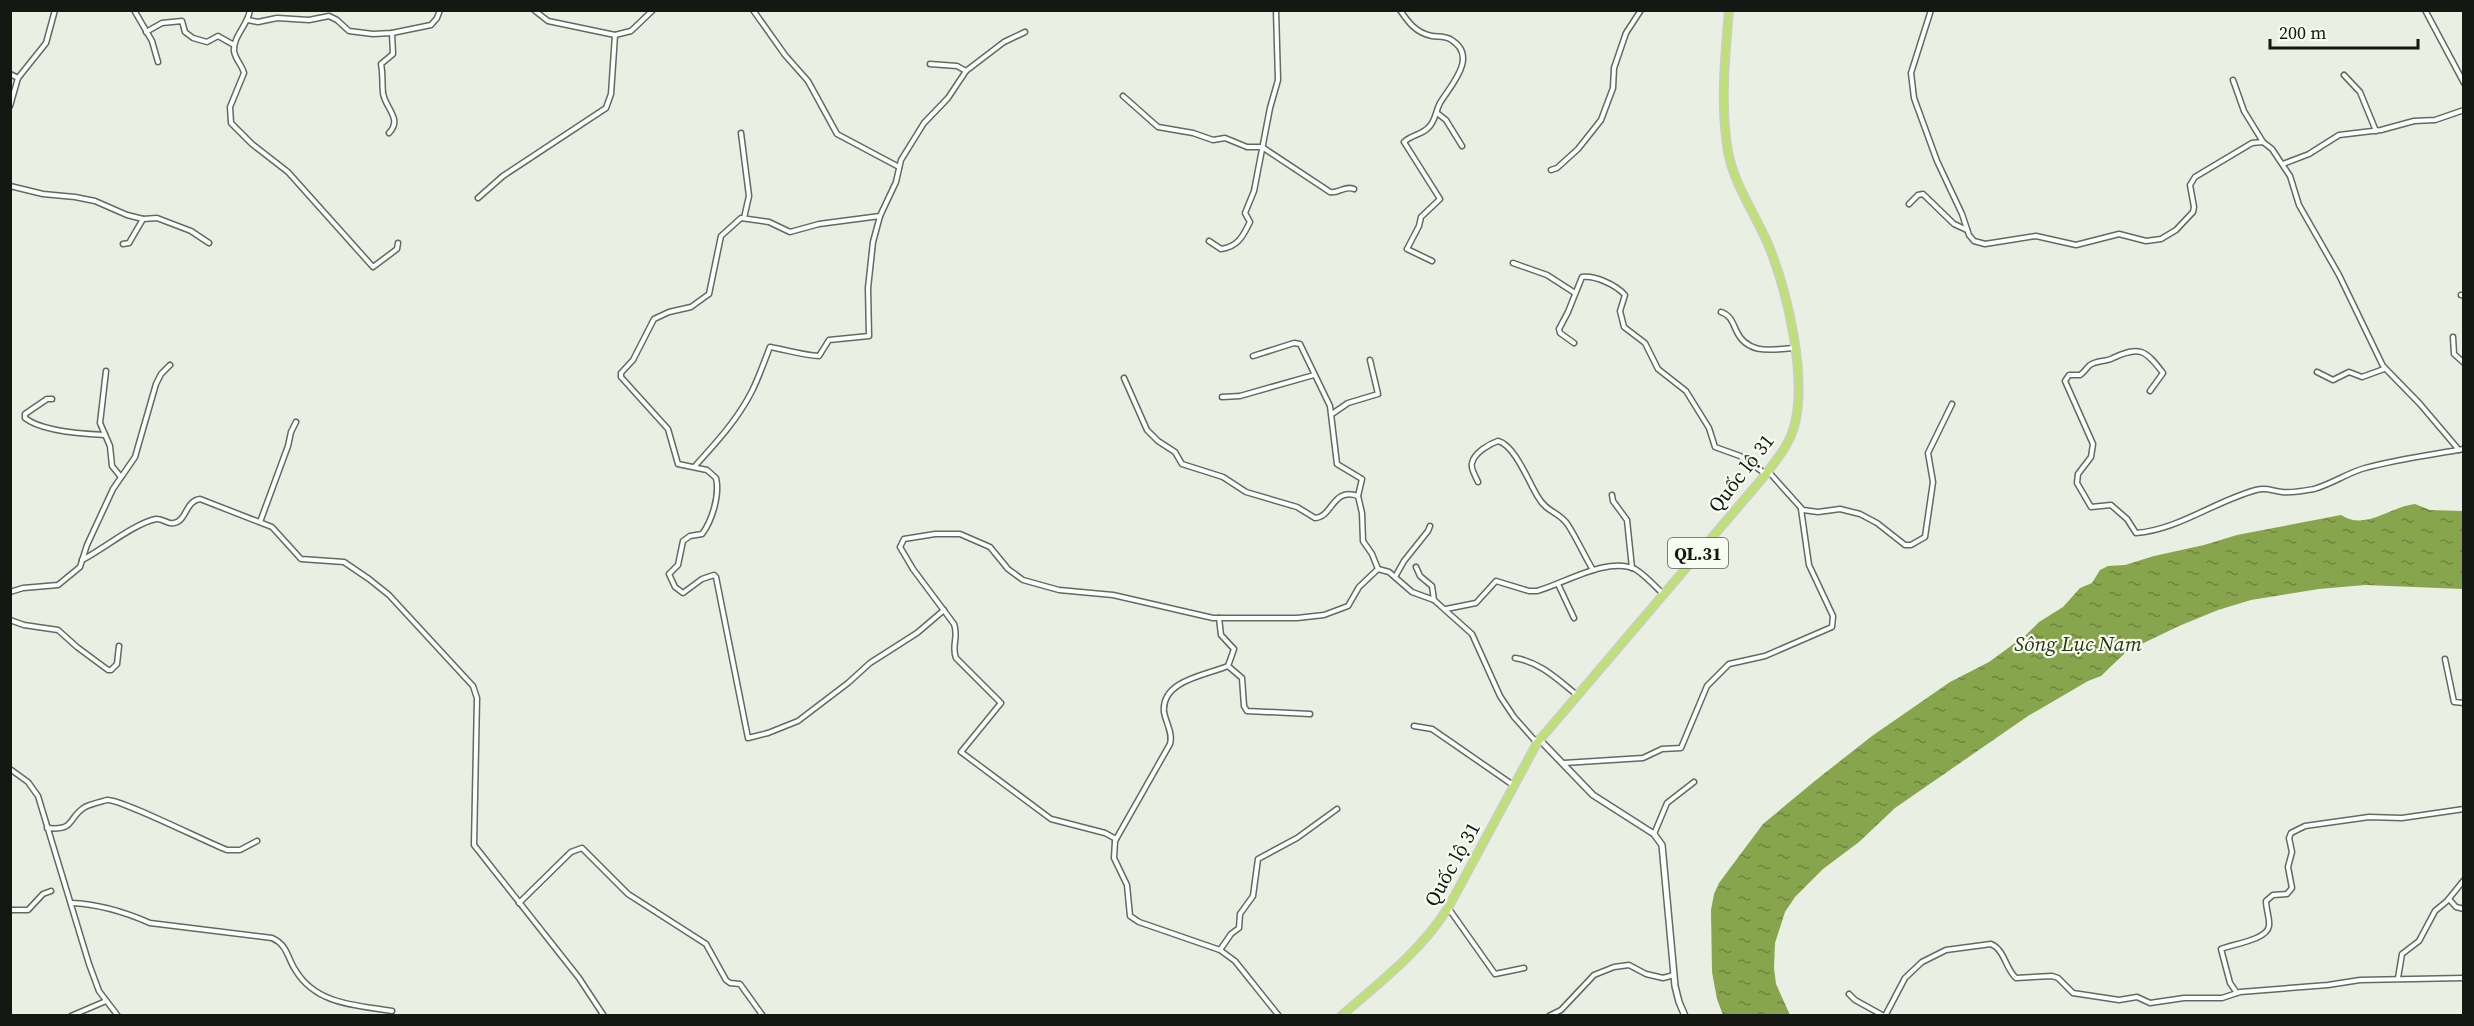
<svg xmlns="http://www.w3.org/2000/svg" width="2474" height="1026" font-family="'Source Serif 4',serif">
<defs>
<pattern id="water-ripples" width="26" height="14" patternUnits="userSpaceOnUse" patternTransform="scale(1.5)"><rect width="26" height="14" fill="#87a54d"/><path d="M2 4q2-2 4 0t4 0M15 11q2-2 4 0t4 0" fill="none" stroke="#6d853f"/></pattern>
</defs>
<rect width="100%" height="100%" fill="#eaefe4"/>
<!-- water -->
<path fill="url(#water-ripples)" d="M2415 504 2430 510 2463 511V589L2365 585 2319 589 2251 600 2218 610 2179 626 2127 651 2101 676 2088 681 2028 716 1895 808 1859 842 1823 869 1795 897 1785 912 1775 943 1774 968 1776 984 1790 1015H1723L1717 999 1712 972 1711 910 1714 894 1719 883 1763 824 1816 780 1872 736 1950 682 1989 662 2026 635 2039 622 2063 607 2080 588 2092 583 2100 570 2108 566 2125 565 2154 556 2204 545 2237 535 2341 515C2366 531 2389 507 2415 504Z"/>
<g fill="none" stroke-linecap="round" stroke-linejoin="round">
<!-- minor casing -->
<g stroke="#65695f" stroke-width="7">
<g id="minor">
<path d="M134 10 152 41 158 62"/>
<path d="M250 10C248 25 233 36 234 51 235 59 242 65 244 73L230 107 231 123 252 144 288 172 373 267 397 249 398 243"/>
<path d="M534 10 548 21 615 35 631 31 653 10"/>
<path d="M753 10 785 55 808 81 837 134 899 167"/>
<path d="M1400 10C1408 22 1416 33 1432 36 1438 37 1444 36 1450 39 1480 56 1450 86 1440 103 1435 112 1436 121 1428 128 1421 135 1411 135 1404 142L1440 199 1421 217 1419 226 1407 249 1432 261"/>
<path d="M1931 10 1911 73 1914 98 1937 161 1962 214 1969 235 1974 241 1985 244 2036 236 2076 245 2119 234 2146 241 2161 239 2176 230 2193 212 2194 207 2190 185 2195 177 2252 143 2263 142 2272 149 2290 176 2299 205 2339 275 2383 366 2420 404 2459 450"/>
<path d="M2425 10 2464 83"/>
<path d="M248 20 258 22 277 18 309 20 329 16 337 20 349 31 373 34 392 33 431 25 437 18 440 10"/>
<path d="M146 32 162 23 182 21 185 32 193 38 207 42 218 36 234 45"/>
<path d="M930 64 957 66 966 71"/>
<path d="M10 74 18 78"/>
<path d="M2344 75 2360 92 2376 131"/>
<path d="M2233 80 2244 111 2263 142"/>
<path d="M1123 96 1158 127 1193 133 1213 140 1225 138 1247 147H1262L1330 192C1338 194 1345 185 1354 189"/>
<path d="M10 106 18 78 46 43 55 10"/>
<path d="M1437 113 1446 120 1462 146"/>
<path d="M389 133C403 119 385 108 383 93 382 83 383 73 381 64L393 54 392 33"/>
<path d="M741 133 749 196 744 218"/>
<path d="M2283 164 2309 154 2339 135 2381 130 2414 121 2435 120 2464 110"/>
<path d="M1551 170 1557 168 1578 149 1601 120 1613 88 1614 68 1626 33 1641 10"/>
<path d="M10 186 43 194 75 197 95 201 127 215 143 219 157 218 191 231 209 243"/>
<path d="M478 198 503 176 606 108 611 94 615 35"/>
<path d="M1909 204 1918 195 1923 194 1954 224 1967 230"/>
<path d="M880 216 819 224 790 232 769 222 741 218 721 236 709 294 691 307 669 312 654 319 633 360 621 373V377L668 429 678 464 707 470 716 478C720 495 712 521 702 534L690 536 683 541 678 565 669 574 675 587 683 593 702 579 714 575 716 577 748 738 768 733 798 721 848 683 870 663 917 633 944 610"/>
<path d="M1209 241 1221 249C1238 247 1243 236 1250 222L1245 213 1254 191 1270 108 1278 80 1276 10"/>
<path d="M123 244 129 243 143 219"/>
<path d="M1513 263 1547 275 1575 293"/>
<path d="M2461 295 2464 296"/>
<path d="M1721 312C1730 315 1732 321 1736 330 1747 355 1771 350 1794 348"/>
<path d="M2453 337 2454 354 2464 363"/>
<path d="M1574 343 1560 333 1559 329 1568 312 1582 277C1595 275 1616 285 1625 295L1620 311 1624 327 1645 343 1658 369 1686 391 1709 428 1715 447 1740 456 1766 474"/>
<path d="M1253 356 1294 343 1300 344 1330 406 1337 464 1362 479 1358 496"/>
<path d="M106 371 100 423 110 446 112 466 121 477"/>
<path d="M2317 372 2333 380 2349 372 2362 377 2384 369"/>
<path d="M1124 378 1147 430 1158 441 1175 452 1182 464 1223 477 1246 492 1297 507 1315 518C1333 517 1332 487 1358 496L1362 513 1363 541 1372 554 1378 569"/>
<path d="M2150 391 2163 373C2145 349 2139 346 2113 358 2106 362 2097 360 2090 365 2086 368 2085 372 2080 375H2069L2065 381 2093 444 2091 457 2078 474 2077 483 2091 507 2111 505 2127 519 2136 533C2178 530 2215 501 2256 490 2267 487 2272 491 2282 492 2293 493 2303 491 2314 489 2332 484 2347 473 2365 468 2397 459 2430 455 2464 449"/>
<path d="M1222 397 1240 396 1314 375"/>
<path d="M52 399H47L25 414V418C41 431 83 434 105 435"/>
<path d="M1332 414 1348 403 1378 394 1370 360"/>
<path d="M695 466C716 443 738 419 752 391 759 377 764 362 770 347 787 350 802 355 819 356L829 340 869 336 868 288 873 242 880 216 896 182 901 160 924 123 948 98 966 71 1004 42 1025 32"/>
<path d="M1768 471 1803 510 1818 512 1840 509 1860 514 1877 523 1905 545H1911L1925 537 1933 482 1928 453 1952 404"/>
<path d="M1478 482C1476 477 1470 468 1472 463 1474 453 1489 444 1498 441 1515 445 1529 483 1538 497 1547 513 1560 512 1568 525 1577 539 1584 555 1593 570"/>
<path d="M1612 495 1613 501 1627 520 1632 568"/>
<path d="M260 522 288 446 291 432 296 422"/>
<path d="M82 560C102 550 135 523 156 519 163 518 168 525 174 523 187 521 185 501 200 499L272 527 301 559 344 562 369 579 389 595 473 686 477 698 474 845 579 978 604 1016"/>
<path d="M1416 567 1420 576 1432 586 1434 600"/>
<path d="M1395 577 1404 561 1428 531 1430 526"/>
<path d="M1558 584 1574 618"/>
<path d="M10 592 23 588 58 585 80 567 87 545 113 489 135 457 156 384 161 374 170 365"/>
<path d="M1446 609 1476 603 1496 581 1529 591H1537C1563 584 1608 556 1635 569 1645 575 1655 586 1663 594"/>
<path d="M1219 618 1221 635 1234 649 1228 666C1207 675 1161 680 1164 712 1166 723 1173 733 1170 744L1115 841 1114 858 1127 885 1130 916 1139 922 1220 950 1235 961 1279 1016"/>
<path d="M10 620 24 625 58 630 77 647 108 670H111L117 664 119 646"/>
<path d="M1515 658C1540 662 1557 679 1577 695"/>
<path d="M2445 659 2454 702 2464 703"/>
<path d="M1228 666 1242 678 1244 706 1247 711 1310 714"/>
<path d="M1414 726 1432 729 1513 785"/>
<path d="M1564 763 1643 758 1662 749 1681 748 1707 686 1729 664 1765 656 1832 627 1833 616 1809 565 1801 509"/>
<path d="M10 769 28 782 38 796 89 964 99 991 118 1016"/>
<path d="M47 828C76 831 67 818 85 807 91 804 100 802 107 800 119 798 208 843 227 850H240L257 841"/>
<path d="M1654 834 1667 803 1694 782"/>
<path d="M1116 839 1105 833 1051 819 961 752 1001 703 956 658C951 646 959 637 954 624L913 569 900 547 904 539 935 534H960L990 547 1008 569 1023 580 1059 590 1113 595 1213 618H1297L1324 615 1348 606 1359 587 1378 569 1389 572 1412 592 1434 600 1472 634 1500 696 1514 717 1537 743"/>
<path d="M2449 899 2456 907 2464 909"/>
<path d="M71 903C99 904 125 912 150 923L272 938C288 945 287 958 296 971 317 1005 357 1005 392 1011"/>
<path d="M519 903 571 852 582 848 628 894 706 944 726 980 730 983 740 984 763 1016"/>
<path d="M1449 909 1495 974 1524 968"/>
<path d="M10 910H28L43 894 51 891"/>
<path d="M1220 950 1231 934 1239 928 1240 914 1253 896 1258 859 1297 838 1337 809"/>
<path d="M2398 978 2402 954 2419 941 2435 911 2447 901 2464 880"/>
<path d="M2237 993 2230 983 2221 949C2233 944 2267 940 2269 926 2270 919 2266 909 2266 901L2273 895 2287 894 2292 888 2288 867 2292 852 2289 838 2291 833 2305 826 2369 817 2402 818 2464 809"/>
<path d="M1849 994 1855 1000 1884 1016"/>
<path d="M71 1016 106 1001"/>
<path d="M1549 1016 1561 1010 1594 975 1614 967 1629 965 1646 974 1663 978 1674 975"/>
<path d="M1885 1016 1905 978 1922 962 1946 950 1991 944C2005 950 2005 968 2016 978L2052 976 2058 978 2073 993 2119 1000 2137 997 2150 1003 2184 998H2222L2240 992 2328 985 2360 980 2464 978"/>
</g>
</g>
<!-- tertiary casing -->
<g stroke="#65695f" stroke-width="8">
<path id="tertiary" d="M1539 739 1593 795 1654 834 1662 845 1675 986 1679 1002 1685 1016"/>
</g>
<!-- trunk casing -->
<g stroke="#cccccb" stroke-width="10">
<path id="trunk" d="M1341 1016C1380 982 1420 952 1448 908L1537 743 1766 474C1777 459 1789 445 1794 427 1808 378 1787 290 1768 244 1755 214 1734 184 1728 152 1720 105 1725 57 1729 10"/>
</g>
<!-- minor -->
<use href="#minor" stroke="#fff" stroke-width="4"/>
<!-- tertiary -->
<use href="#tertiary" stroke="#fff" stroke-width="5"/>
<!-- trunk -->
<use href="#trunk" stroke="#bee076" stroke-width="7"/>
</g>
<g text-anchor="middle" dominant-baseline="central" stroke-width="4.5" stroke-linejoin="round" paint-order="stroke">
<!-- shield labels -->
<rect fill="#f8fcf1" stroke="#595c56" stroke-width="1.5" x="1668" y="538" width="60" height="30" rx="4.5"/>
<g font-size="18" font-weight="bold" fill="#151713">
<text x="1698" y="553">QL.31</text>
</g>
<!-- street labels -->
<g font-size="20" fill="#151713" stroke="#f8fcf1">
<text transform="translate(1741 473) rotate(-52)">Quốc lộ 31</text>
<text transform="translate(1452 864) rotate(-61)">Quốc lộ 31</text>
</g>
<!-- water labels -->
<g font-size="21" font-style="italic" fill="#2a3711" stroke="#f8fcf1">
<text x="2078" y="643">Sông Lục Nam</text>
</g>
</g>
<!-- border -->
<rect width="2474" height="1026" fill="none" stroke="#151713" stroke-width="24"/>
<!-- scale -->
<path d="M2270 39v9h148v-9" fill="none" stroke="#151713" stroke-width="3"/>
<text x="2279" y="39" font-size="18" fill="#151713" stroke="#f8fcf1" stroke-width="4.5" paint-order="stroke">200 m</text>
</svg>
